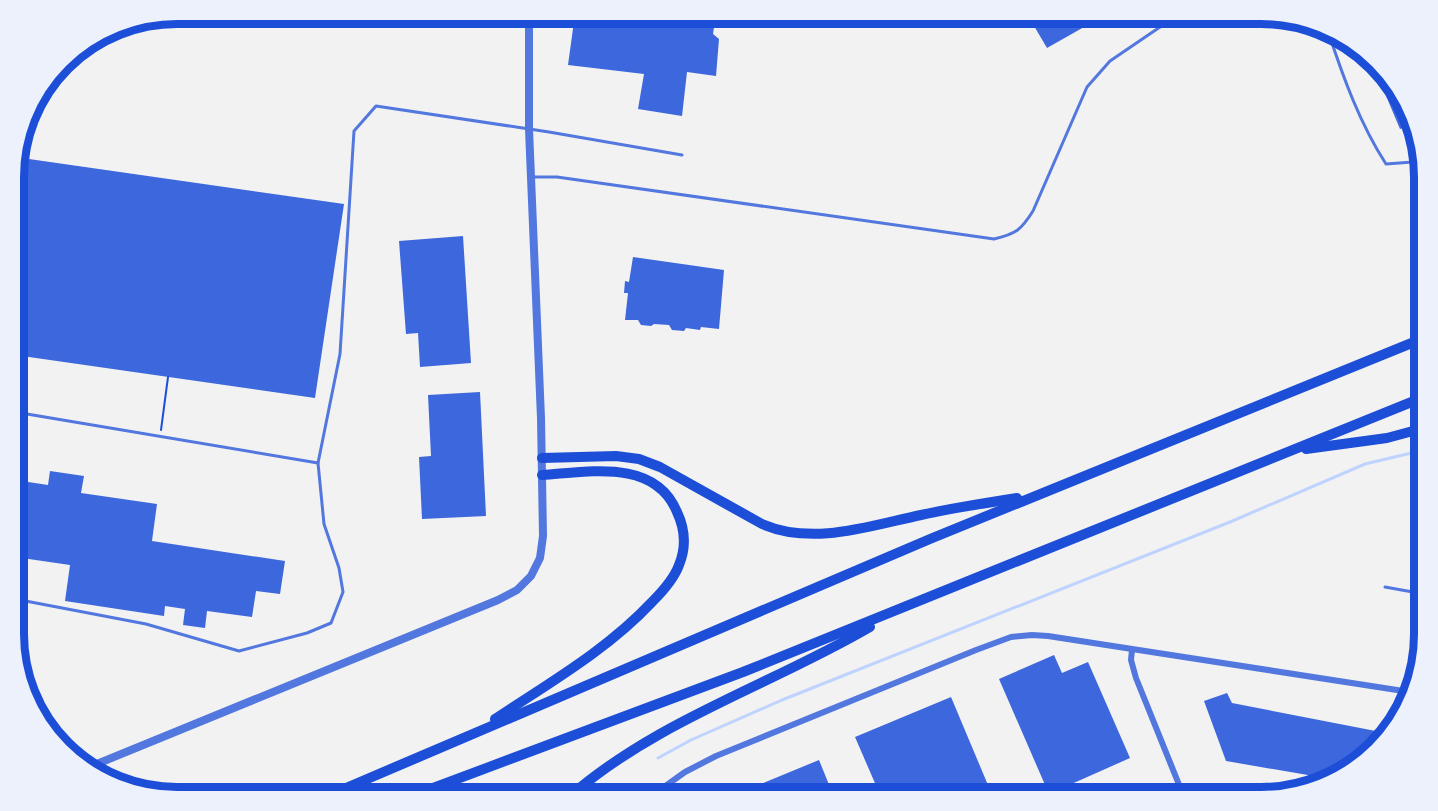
<svg xmlns="http://www.w3.org/2000/svg" width="1438" height="811" font-family="'DejaVu Sans',sans-serif">
<rect width="100%" height="100%" fill="#f2f2f2"/>
<g fill="none" stroke-linecap="round" stroke-linejoin="round">
<!-- stream -->
<g stroke="#bfd3fe" stroke-width="3">
<path d="M658 758 691 740 782 700 1230 522 1365 464 1424 450"/>
<path d="M533 797 552 789"/>
</g>
</g>
<!-- building -->
<g fill="#3d67dc">
<path d="M575 14H716L713 34 719 39 716 76 687 72 682 116 638 109 644 74 568 65Z"/>
<path d="M1027 14H1107L1047 48Z"/>
<path d="M1389 79 1397 86 1411 125 1400 129 1384 91Z"/>
<path d="M15 157 344 204 315 398 15 355Z"/>
<path d="M463 236 471 363 420 367 418 333 406 334 399 241Z"/>
<path d="M633 257 724 270 719 329 701 327 700 330 686 328 684 331 672 330 669 325 654 324 651 326 641 325 638 320H625L628 293H624L625 281 629 282Z"/>
<path d="M480 392 486 516 422 519 419 457 431 456 428 395Z"/>
<path d="M50 471 84 476 81 493 157 504 152 541 285 561 280 594 256 591 252 617 207 611 205 628 183 625 185 609 165 606 164 616 65 601 70 565 15 557V480L48 485Z"/>
<path d="M1054 655 1062 673 1088 662 1130 758 1049 794 999 679Z"/>
<path d="M1227 693 1232 703 1386 733 1343 775 1331 779 1226 761 1204 701Z"/>
<path d="M951 697 993 797H881L855 737Z"/>
<path d="M819 760 834 797H715L730 791 739 793Z"/>
</g>
<g fill="none" stroke-linecap="round" stroke-linejoin="round">
<!-- path -->
<path stroke="#1d4ed8" stroke-width="2" d="M161 430 168 377"/>
<!-- service -->
<g stroke="#5277de" stroke-width="3">
<path d="M1328 31C1343 77 1360 124 1386 164L1413 162 1422 158"/>
<path d="M531 177H557L994 239C1016 234 1021 230 1033 211L1087 87 1110 61 1160 27 1190 14"/>
<path d="M15 412 318 463"/>
<path d="M1385 587 1424 594"/>
<path d="M15 599 146 624 239 651 307 633 331 623 343 592 339 568 324 524 318 463 340 354 354 131 376 106 549 132 682 155"/>
</g>
<!-- minor -->
<g stroke="#5277de" stroke-width="6">
<path d="M1132 650 1131 660 1136 678 1184 797"/>
<path d="M650 797 685 772 716 756 976 650 1011 637 1032 635 1048 636 1410 692"/>
</g>
<!-- tertiary -->
<path stroke="#5277de" stroke-width="8" d="M87 768 498 600 517 590 531 576 540 558 543 536 541 418 529 129V14"/>
<!-- motorway -->
<g stroke="#1d4ed8" stroke-width="10">
<path d="M1306 449 1387 438 1424 428"/>
<path d="M542 458 616 456 639 459 660 467 762 524C813 546 869 526 921 515 953 508 985 503 1017 498"/>
<path d="M495 719C549 683 607 650 652 602 663 591 674 579 679 565 686 548 685 529 677 512 655 458 588 472 542 475"/>
<path d="M325 797 930 539 1424 338"/>
<path d="M409 797 743 672 1424 397"/>
<path d="M569 797C657 720 771 685 870 627"/>
</g>
</g>
<!-- crop -->
<path d="M0 0H1438V811H0ZM177 24H1261A153 153 0 0 1 1414 177V634A153 153 0 0 1 1261 787H177A153 153 0 0 1 24 634V177A153 153 0 0 1 177 24Z" fill="#edf1fc" fill-rule="evenodd"/>
<path fill="none" stroke="#1d4ed8" stroke-width="8" d="M177 24H1261A153 153 0 0 1 1414 177V634A153 153 0 0 1 1261 787H177A153 153 0 0 1 24 634V177A153 153 0 0 1 177 24Z"/>
</svg>
